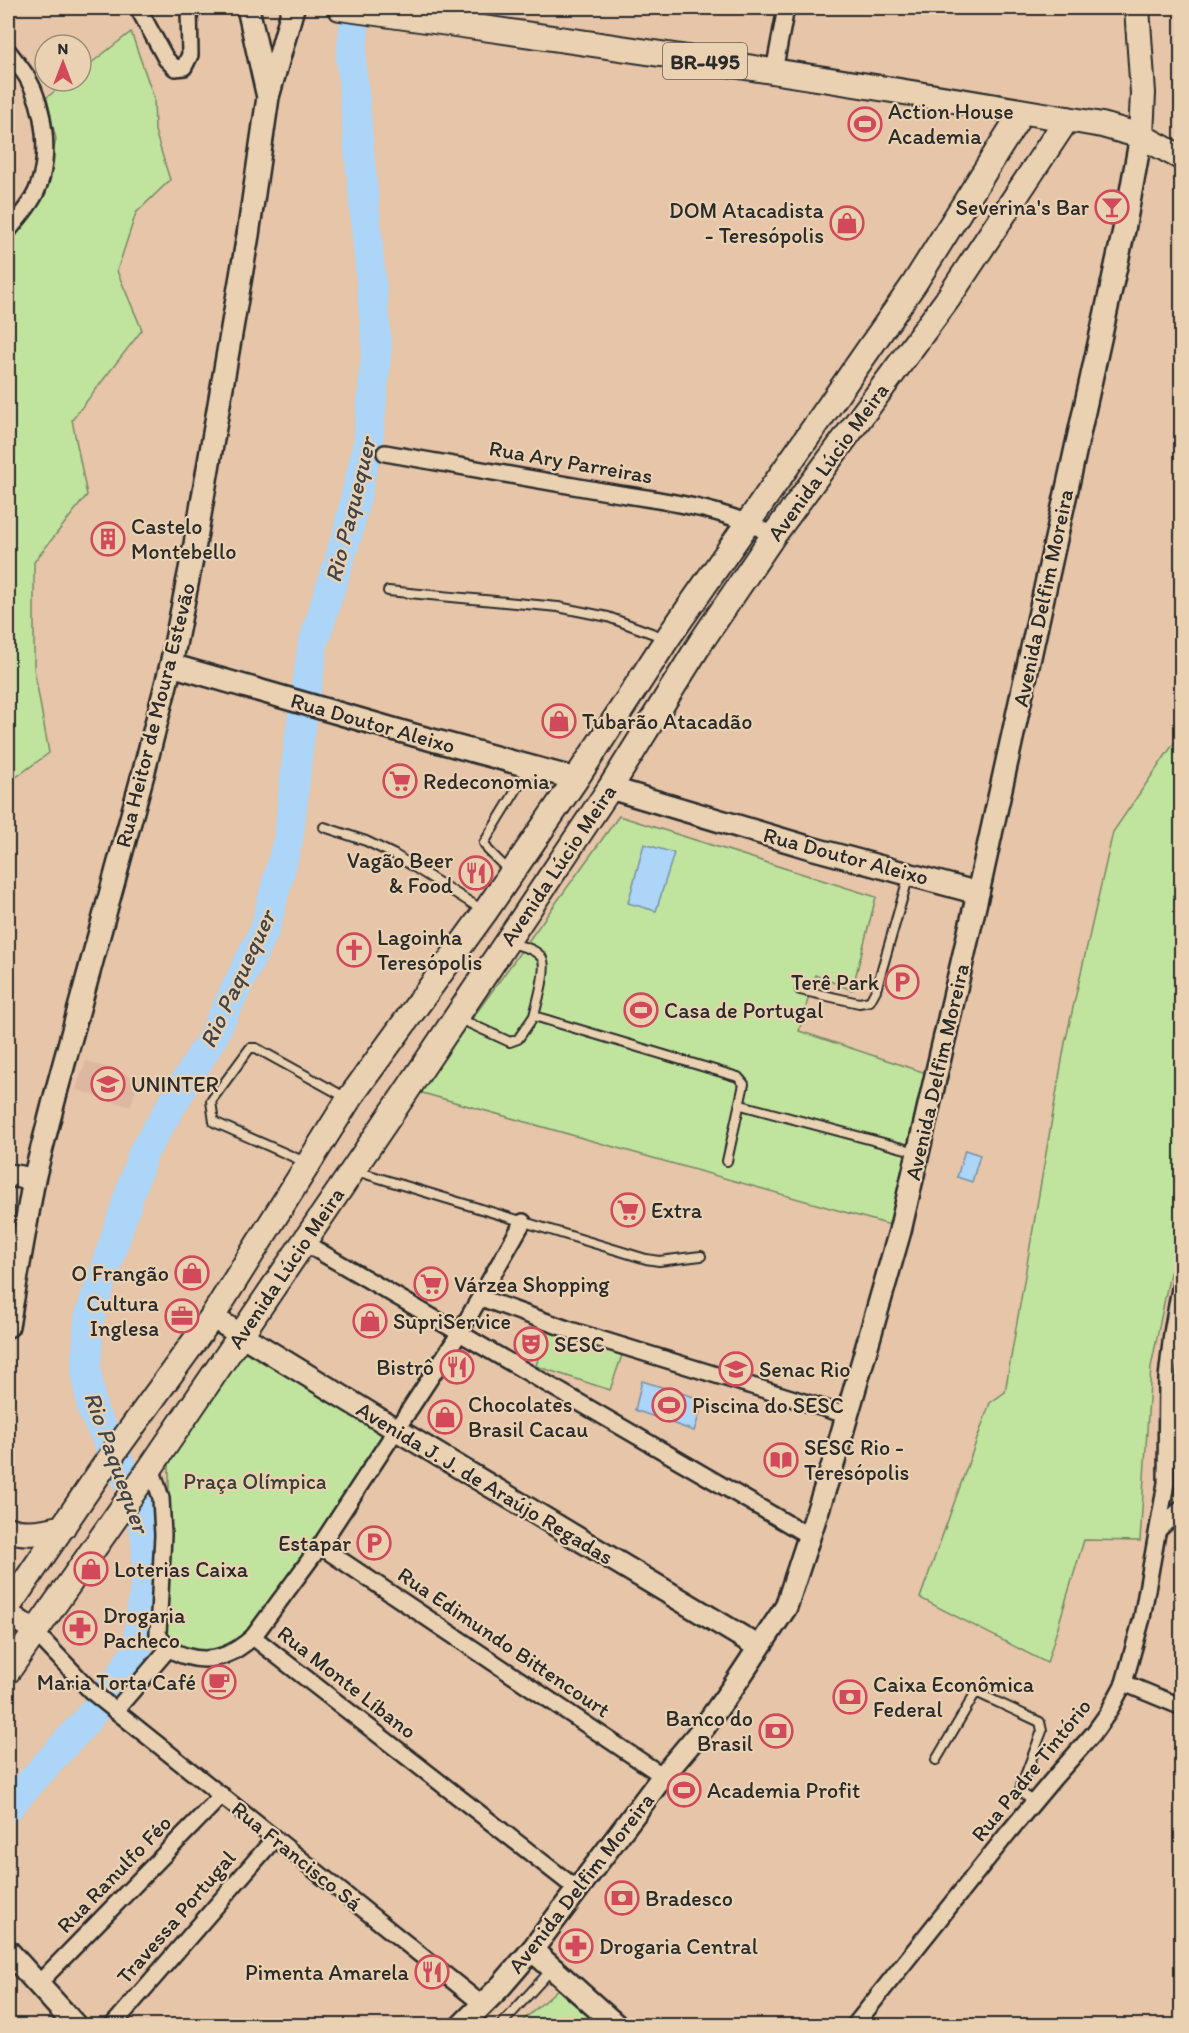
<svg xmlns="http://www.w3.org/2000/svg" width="1189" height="2033" font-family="Itim,sans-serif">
<rect width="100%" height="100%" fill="#e6c5a9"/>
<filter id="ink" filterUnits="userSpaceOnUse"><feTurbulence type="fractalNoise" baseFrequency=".0167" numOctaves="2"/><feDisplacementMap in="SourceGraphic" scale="12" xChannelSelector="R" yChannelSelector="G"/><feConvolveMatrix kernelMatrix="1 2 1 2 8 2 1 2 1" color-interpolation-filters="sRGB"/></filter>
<g filter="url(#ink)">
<!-- built -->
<path fill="#ddb79f" d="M86 1061 139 1079 130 1107 76 1089Z"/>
<!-- green -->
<g fill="#c0e49e" stroke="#768864" stroke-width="1.5">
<path d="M131 32 154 98 155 131 170 180 136 213 117 271 142 330 72 420 87 495 34 562V669L49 753 8 783V231L38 201 52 158 56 139 46 98 68 81H81V71Z"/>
<path d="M1181 733 1182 1242 1170 1273 1151 1367 1140 1541 1084 1540 1047 1663 920 1598 990 1403 1005 1392 1065 1043 1113 832Z"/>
<path d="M619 816 876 897 852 990 815 975 799 1031 929 1074 894 1226 419 1092Z"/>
<path d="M546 1330 622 1355 610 1390 536 1366Z"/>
<path d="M244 1342 384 1431 318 1540 236 1647 190 1654 170 1644 159 1626 169 1551V1460Z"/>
<path d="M558 1989 600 2025H518Z"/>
</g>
<!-- water -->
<g fill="#acd5f7" stroke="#7891a5" stroke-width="1.5">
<path d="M644 844 674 853 656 911 628 903Z"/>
<path d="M965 1150 980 1155 972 1182 957 1177Z"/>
<path d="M642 1381 704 1400 694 1431 635 1410Z"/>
</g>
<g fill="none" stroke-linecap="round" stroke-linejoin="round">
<!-- river -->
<path stroke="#acd5f7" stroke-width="30" d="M8 1807 86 1721 119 1678 137 1650 147 1568 146 1536 135 1495 92 1409 86 1368 89 1319 143 1153 212 1038 265 929 289 836 299 741 313 644 348 532 368 443 377 346 351 59 356 8"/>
<!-- lane casing -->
<g stroke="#2b2b2b" stroke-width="12">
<g id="lane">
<path d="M388 591 558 607 608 617 665 638"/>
<path d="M324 827 366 841 395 855 484 911"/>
<path d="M508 870 488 850 484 843 529 769"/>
<path d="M511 943C521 946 536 949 542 958 548 968 537 1003 534 1016L738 1077 744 1084 727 1161"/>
<path d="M800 990 859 1003 870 1001 876 990 909 875"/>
<path d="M460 1019 510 1042 518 1039 534 1016"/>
<path d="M741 1105 917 1152"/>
<path d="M305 1162 214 1122 211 1101 250 1048H256L345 1097"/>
<path d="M356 1171 646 1259 659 1261 701 1256"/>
<path d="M936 1760 973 1697 975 1694H980L1040 1722 1042 1731 1020 1789 1022 1793 1034 1802"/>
<path d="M500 2026 551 1970"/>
</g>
</g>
<!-- street casing -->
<g stroke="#2b2b2b" stroke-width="20">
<g id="street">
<path d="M138 8 166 59 175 68 184 67 190 55 189 8"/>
<path d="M8 51C14 59 21 68 27 77 45 108 51 156 37 190 31 205 18 218 8 231"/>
<path d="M774 71 786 8"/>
<path d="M385 453C457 465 529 478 602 491 655 500 727 507 773 536"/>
<path d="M303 1242 809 1536"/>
<path d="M481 1298 567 1329 846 1415"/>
<path d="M151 1467 161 1498 163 1535 158 1633C167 1657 203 1664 225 1655 236 1651 245 1644 253 1637L578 1890"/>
<path d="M1159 1529 1182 1508"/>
<path d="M320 1546 663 1776"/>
<path d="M36 1633 91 1691 483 2005"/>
<path d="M253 1637 320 1546 459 1334 523 1222"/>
<path d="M1124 1683 1182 1707"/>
<path d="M115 1711 169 1648"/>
<path d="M38 1984 222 1795"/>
<path d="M112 2026 274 1839"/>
<path d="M854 2026 1008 1833 1054 1778 1093 1734 1108 1713 1124 1683 1142 1618 1166 1483 1167 1378 1172 1333 1182 1277"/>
</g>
</g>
<!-- secondary casing -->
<g stroke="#2b2b2b" stroke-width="26">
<g id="secondary">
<path d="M248 8 267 93"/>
<path d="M171 665 414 735 576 779"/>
<path d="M610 788 811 848 978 893"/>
<path d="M8 1175 34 1179"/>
<path d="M212 1317 397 1430 759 1647"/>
<path d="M8 1326 34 1179 57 1089 145 767 171 665 195 544 248 235 268 97 293 8"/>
<path d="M8 1613 36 1633"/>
<path d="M532 1950 617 2026"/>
<path d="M8 1951 76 2026"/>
<path d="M461 2026 501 1986 532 1950 663 1776 705 1726 733 1687 786 1607 834 1461 900 1231 978 893 1124 230 1141 136"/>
</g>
</g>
<!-- primary casing -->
<g stroke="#2b2b2b" stroke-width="28">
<g id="primary">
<path d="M340 8C595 43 849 81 1102 125L1141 136 1182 158"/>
<path d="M1137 8 1143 93 1141 136"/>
<path d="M8 1529C25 1536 45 1532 63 1527"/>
<path d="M8 1607 104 1466 212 1317 349 1099 485 912 576 779 667 639 914 284 1022 112"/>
<path d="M8 1671 151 1467 406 1092 610 788 701 642 773 536 947 300 1067 119"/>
</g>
</g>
<!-- lane -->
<use href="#lane" stroke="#e9d1b2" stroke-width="8"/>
<!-- street -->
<use href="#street" stroke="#e9d1b2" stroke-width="15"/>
<!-- secondary -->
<use href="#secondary" stroke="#e9d1b2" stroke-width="21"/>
<!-- primary -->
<use href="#primary" stroke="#e9d1b2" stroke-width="24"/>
</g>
</g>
<!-- icons -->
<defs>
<g id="stadium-ring" transform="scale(1.725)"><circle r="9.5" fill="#e9d1b2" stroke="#d1495b" stroke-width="1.5"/><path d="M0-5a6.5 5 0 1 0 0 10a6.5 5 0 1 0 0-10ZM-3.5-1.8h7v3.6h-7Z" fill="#d1495b"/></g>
<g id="bar-ring" transform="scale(1.725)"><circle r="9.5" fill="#e9d1b2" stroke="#d1495b" stroke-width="1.5"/><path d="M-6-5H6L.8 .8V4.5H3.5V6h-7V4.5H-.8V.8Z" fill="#d1495b"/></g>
<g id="shop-ring" transform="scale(1.725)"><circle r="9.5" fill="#e9d1b2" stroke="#d1495b" stroke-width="1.5"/><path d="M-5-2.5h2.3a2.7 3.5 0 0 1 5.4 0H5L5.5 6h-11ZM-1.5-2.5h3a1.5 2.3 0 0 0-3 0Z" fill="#d1495b"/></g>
<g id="building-ring" transform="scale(1.725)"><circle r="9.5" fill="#e9d1b2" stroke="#d1495b" stroke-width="1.5"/><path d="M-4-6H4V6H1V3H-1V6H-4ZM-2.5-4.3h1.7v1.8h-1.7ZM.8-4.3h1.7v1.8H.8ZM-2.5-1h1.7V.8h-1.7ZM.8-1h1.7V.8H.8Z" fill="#d1495b"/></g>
<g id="supermarket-ring" transform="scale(1.725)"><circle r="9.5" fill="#e9d1b2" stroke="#d1495b" stroke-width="1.5"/><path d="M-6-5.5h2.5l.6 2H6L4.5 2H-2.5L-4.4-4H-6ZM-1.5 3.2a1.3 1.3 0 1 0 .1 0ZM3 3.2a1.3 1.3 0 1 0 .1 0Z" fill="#d1495b"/></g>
<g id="restaurant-ring" transform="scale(1.725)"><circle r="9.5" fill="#e9d1b2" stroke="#d1495b" stroke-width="1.5"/><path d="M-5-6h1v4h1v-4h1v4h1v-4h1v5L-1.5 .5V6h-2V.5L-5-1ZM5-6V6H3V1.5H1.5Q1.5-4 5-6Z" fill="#d1495b"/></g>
<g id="church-ring" transform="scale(1.725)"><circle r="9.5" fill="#e9d1b2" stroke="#d1495b" stroke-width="1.5"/><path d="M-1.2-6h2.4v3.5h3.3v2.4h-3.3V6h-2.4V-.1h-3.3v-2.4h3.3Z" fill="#d1495b"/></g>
<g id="parking-ring" transform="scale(1.725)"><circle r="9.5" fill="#e9d1b2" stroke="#d1495b" stroke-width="1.5"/><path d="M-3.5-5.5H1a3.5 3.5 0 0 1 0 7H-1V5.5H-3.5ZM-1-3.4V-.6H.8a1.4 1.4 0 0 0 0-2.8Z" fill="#d1495b"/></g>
<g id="university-ring" transform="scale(1.725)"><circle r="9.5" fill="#e9d1b2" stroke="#d1495b" stroke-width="1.5"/><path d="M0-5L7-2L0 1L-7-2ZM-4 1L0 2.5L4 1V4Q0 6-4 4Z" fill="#d1495b"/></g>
<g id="office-ring" transform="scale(1.725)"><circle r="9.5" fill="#e9d1b2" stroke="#d1495b" stroke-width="1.5"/><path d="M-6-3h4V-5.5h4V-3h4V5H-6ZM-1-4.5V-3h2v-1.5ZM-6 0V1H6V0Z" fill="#d1495b"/></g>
<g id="theatre-ring" transform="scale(1.725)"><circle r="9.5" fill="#e9d1b2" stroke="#d1495b" stroke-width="1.5"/><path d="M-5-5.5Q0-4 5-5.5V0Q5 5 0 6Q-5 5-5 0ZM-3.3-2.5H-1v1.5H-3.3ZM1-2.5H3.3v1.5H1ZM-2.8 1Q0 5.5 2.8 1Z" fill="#d1495b"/></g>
<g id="library-ring" transform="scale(1.725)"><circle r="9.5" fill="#e9d1b2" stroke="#d1495b" stroke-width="1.5"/><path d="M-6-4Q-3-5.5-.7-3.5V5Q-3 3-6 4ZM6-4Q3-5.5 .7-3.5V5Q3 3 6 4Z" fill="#d1495b"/></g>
<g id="pharmacy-ring" transform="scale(1.725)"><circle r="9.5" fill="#e9d1b2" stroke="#d1495b" stroke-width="1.5"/><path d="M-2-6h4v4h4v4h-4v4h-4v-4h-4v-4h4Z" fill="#d1495b"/></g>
<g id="cafe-ring" transform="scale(1.725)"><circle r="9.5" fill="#e9d1b2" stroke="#d1495b" stroke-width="1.5"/><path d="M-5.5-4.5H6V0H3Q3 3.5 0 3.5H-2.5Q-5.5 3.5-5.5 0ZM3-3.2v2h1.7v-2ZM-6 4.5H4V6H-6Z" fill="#d1495b"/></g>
<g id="bank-ring" transform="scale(1.725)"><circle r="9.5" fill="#e9d1b2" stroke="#d1495b" stroke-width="1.5"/><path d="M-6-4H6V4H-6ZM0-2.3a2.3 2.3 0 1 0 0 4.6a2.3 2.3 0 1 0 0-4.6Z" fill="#d1495b"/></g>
</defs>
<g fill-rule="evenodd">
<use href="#stadium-ring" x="865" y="124"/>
<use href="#bar-ring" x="1112" y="207"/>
<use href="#shop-ring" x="847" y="223"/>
<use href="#building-ring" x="108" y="539"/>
<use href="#shop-ring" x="559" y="721"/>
<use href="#supermarket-ring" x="400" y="781"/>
<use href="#restaurant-ring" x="476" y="873"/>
<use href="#church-ring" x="354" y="950"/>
<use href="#parking-ring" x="902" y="982"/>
<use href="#stadium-ring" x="641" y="1010"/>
<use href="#university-ring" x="108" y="1084"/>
<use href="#supermarket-ring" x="628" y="1210"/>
<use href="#shop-ring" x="192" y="1273"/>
<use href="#supermarket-ring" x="431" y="1284"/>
<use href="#office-ring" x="182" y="1316"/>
<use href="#shop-ring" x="370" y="1321"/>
<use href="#theatre-ring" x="531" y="1344"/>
<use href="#restaurant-ring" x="457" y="1367"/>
<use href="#university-ring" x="736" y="1369"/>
<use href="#stadium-ring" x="669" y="1405"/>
<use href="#shop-ring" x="445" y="1417"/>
<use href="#library-ring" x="781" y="1460"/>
<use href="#parking-ring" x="374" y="1543"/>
<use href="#shop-ring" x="91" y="1569"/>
<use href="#pharmacy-ring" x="80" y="1628"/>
<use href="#cafe-ring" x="219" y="1682"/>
<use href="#bank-ring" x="850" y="1697"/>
<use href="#bank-ring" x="776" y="1731"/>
<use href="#stadium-ring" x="684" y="1790"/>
<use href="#bank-ring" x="622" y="1898"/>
<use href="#pharmacy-ring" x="576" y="1946"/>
<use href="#restaurant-ring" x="432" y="1972"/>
</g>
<g text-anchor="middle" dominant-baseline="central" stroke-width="4.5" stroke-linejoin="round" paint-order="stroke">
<!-- shield labels -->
<rect fill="#e9d1b2" stroke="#645d54" stroke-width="1.5" x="663" y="43" width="84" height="36" rx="4.5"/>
<g font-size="21" font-weight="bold" fill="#2b2b2b">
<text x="705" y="61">BR-495</text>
</g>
<!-- poi labels -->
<g font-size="22" fill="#2b2b2b" stroke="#e9d1b2" text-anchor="start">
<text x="888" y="111">Action House<tspan x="888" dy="25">Academia</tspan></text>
<text x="1089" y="207" text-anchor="end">Severina's Bar</text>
<text x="824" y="210" text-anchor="end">DOM Atacadista<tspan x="824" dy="25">- Teresópolis</tspan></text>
<text x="131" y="526">Castelo<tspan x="131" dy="25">Montebello</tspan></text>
<text x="582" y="721">Tubarão Atacadão</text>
<text x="423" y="781">Redeconomia</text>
<text x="453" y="860" text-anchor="end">Vagão Beer<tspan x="453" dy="25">&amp; Food</tspan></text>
<text x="377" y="937">Lagoinha<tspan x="377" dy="25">Teresópolis</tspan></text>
<text x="879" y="982" text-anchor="end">Terê Park</text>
<text x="664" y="1010">Casa de Portugal</text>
<text x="131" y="1084">UNINTER</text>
<text x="651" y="1210">Extra</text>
<text x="169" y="1273" text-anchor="end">O Frangão</text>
<text x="454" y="1284">Várzea Shopping</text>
<text x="159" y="1303" text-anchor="end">Cultura<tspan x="159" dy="25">Inglesa</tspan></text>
<text x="393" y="1321">SupriService</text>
<text x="554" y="1344">SESC</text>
<text x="434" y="1367" text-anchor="end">Bistrô</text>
<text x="759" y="1369">Senac Rio</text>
<text x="468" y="1404">Chocolates<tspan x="468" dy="25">Brasil Cacau</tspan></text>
<text x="692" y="1405">Piscina do SESC</text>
<text x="804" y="1447">SESC Rio -<tspan x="804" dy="25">Teresópolis</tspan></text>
<text x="351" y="1543" text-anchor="end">Estapar</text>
<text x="114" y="1569">Loterias Caixa</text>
<text x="103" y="1615">Drogaria<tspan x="103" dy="25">Pacheco</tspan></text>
<text x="196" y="1682" text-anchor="end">Maria Torta Café</text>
<text x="873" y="1684">Caixa Econômica<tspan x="873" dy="25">Federal</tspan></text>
<text x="753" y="1718" text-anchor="end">Banco do<tspan x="753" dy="25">Brasil</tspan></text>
<text x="707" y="1790">Academia Profit</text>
<text x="645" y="1898">Bradesco</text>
<text x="599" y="1946">Drogaria Central</text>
<text x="409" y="1972" text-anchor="end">Pimenta Amarela</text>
</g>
<!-- street labels -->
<g font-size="22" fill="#2b2b2b" stroke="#e9d1b2">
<text transform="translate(571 462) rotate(10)">Rua Ary Parreiras</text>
<text transform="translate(828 462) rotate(-54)">Avenida Lúcio Meira</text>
<text transform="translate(1043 598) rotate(-78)">Avenida Delfim Moreira</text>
<text transform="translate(155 715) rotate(-76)">Rua Heitor de Moura Estevão</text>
<text transform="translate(373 723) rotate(16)">Rua Doutor Aleixo</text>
<text transform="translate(846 856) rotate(15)">Rua Doutor Aleixo</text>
<text transform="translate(558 865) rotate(-56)">Avenida Lúcio Meira</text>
<text transform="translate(937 1072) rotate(-77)">Avenida Delfim Moreira</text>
<text transform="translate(286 1268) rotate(-56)">Avenida Lúcio Meira</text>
<text transform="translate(485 1483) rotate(31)">Avenida J. J. de Araújo Regadas</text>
<text transform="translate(504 1642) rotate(34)">Rua Edimundo Bittencourt</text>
<text transform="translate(347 1682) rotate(38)">Rua Monte Líbano</text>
<text transform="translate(1031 1770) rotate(-51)">Rua Padre Tintório</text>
<text transform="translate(297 1856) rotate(39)">Rua Francisco Sá</text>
<text transform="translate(114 1874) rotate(-46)">Rua Ranulfo Féo</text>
<text transform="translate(581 1883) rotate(-52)">Avenida Delfim Moreira</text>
<text transform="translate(176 1917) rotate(-49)">Travessa Portugal</text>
</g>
<!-- park labels -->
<g font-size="22" fill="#3a3e36" stroke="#e9d1b2">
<text x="255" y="1481">Praça Olímpica</text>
</g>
<!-- water labels -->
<g font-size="24" font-style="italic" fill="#3e444a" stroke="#e9d1b2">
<text transform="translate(350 510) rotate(-76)">Rio Paquequer</text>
<text transform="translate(237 979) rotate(-65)">Rio Paquequer</text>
<text transform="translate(117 1462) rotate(70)">Rio Paquequer</text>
</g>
</g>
<!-- margin -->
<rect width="1189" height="2033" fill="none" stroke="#e9d1b2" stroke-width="30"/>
<rect x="15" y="15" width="1159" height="2003" fill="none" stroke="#2b2b2b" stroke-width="2" filter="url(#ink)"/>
<!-- north arrow -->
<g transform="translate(63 63)"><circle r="28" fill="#e9d1b2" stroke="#9d8f7c" stroke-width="1.5"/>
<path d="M0-4.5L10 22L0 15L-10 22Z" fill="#d1495b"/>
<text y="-9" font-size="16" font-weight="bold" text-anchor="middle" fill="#2b2b2b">N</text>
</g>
</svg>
